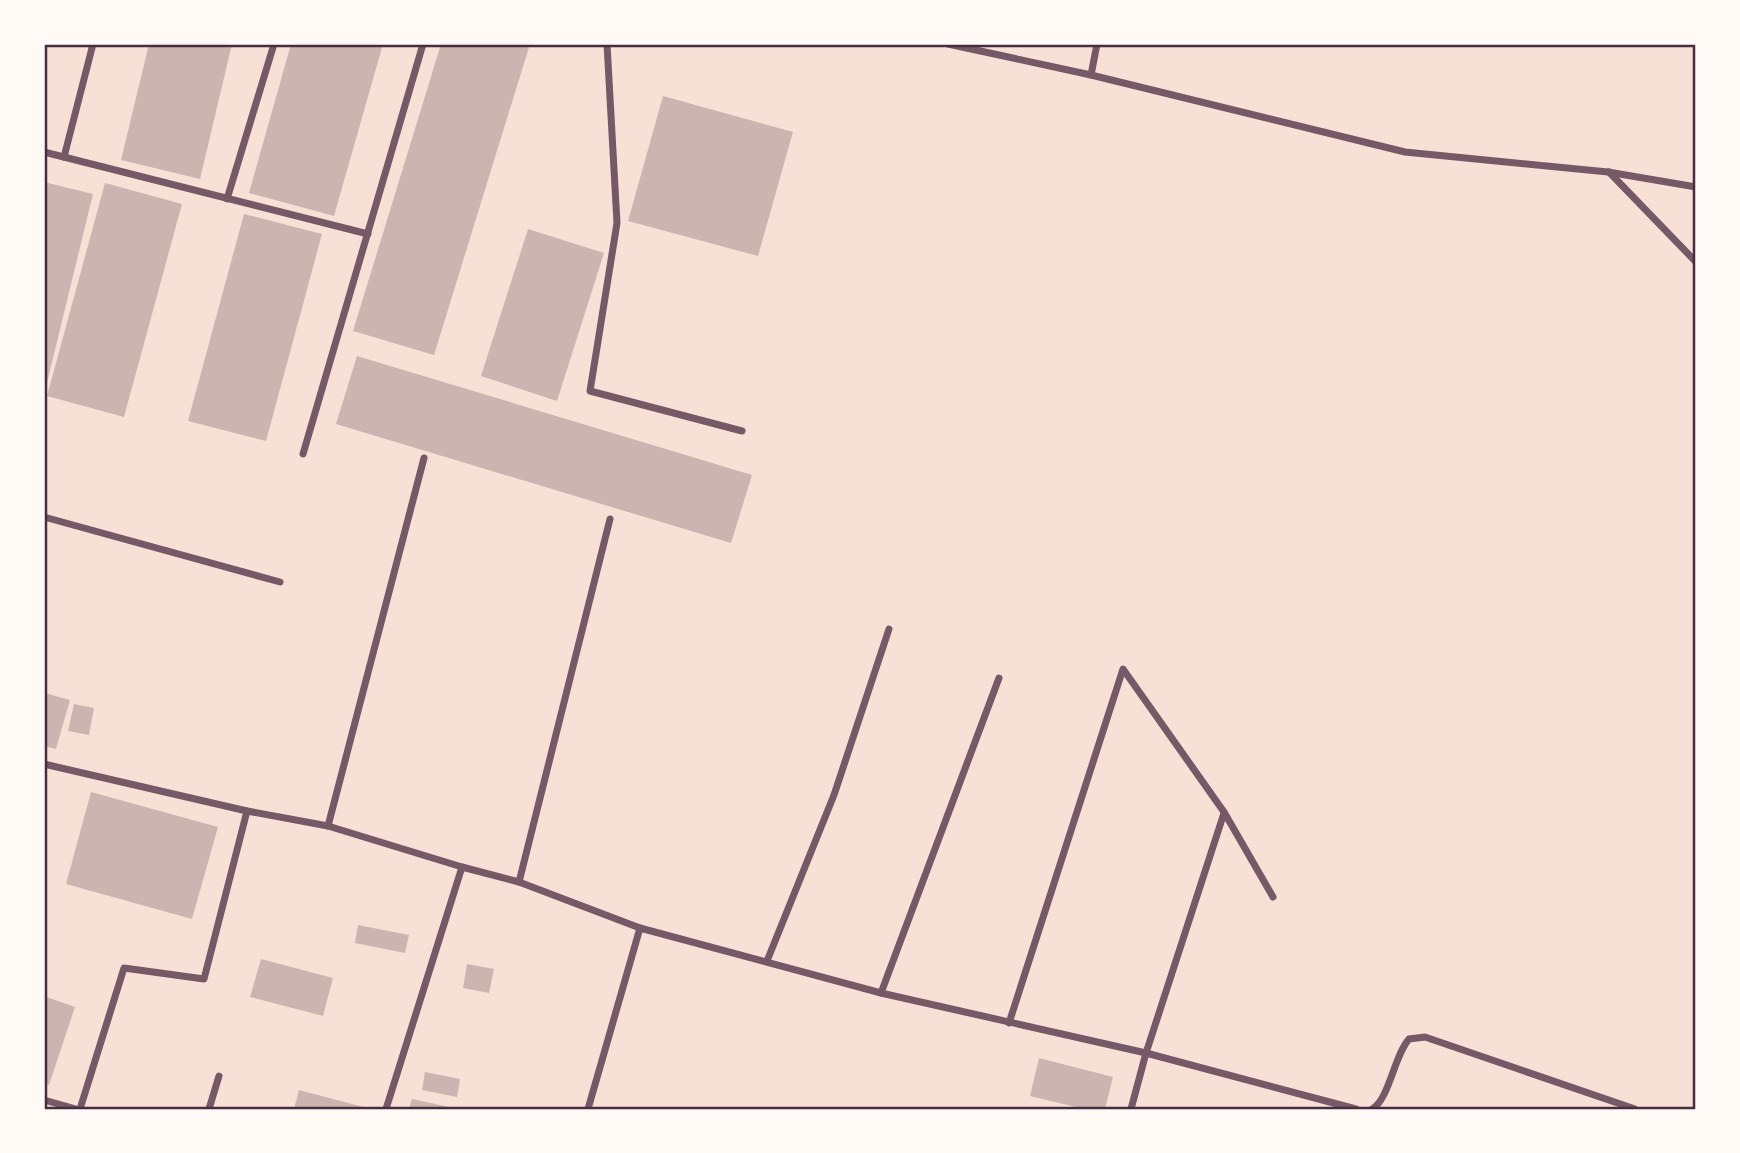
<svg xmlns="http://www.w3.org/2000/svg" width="1740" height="1153" font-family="'Golos Text',sans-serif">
<rect width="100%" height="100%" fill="#f7e1d7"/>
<!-- building -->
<g fill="#ccb4b1">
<path d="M149 44H232L200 179 121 160Z"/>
<path d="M291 44H383L334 216 249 193Z"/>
<path d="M441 44H530L434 355 353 331Z"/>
<path d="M663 96 793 132 758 256 628 221Z"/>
<path d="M44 182 93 194 45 391H44Z"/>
<path d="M105 183 182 204 124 417 47 396Z"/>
<path d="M244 214 322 234 266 441 188 421Z"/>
<path d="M528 229 604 253 557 401 481 376Z"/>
<path d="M357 356 752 475 731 543 336 424Z"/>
<path d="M45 693 70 700 56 749 44 746Z"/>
<path d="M74 704 94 708 89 735 68 731Z"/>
<path d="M91 792 218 827 192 919 66 884Z"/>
<path d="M358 925 409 935 405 953 355 943Z"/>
<path d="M261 959 333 978 323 1016 250 997Z"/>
<path d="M467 964 494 969 489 993 463 988Z"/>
<path d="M44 996 75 1007 49 1085 44 1083Z"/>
<path d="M1039 1058 1113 1077 1105 1109H1084L1030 1096Z"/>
<path d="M425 1072 460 1079 457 1097 422 1090Z"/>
<path d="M299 1090 367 1108V1109H294Z"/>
<path d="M412 1099 454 1108V1109H409Z"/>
</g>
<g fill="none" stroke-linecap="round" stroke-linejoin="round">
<!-- minor -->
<g stroke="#755966" stroke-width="7">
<path d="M607 44 617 223 590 391 742 431"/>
<path d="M948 44 1091 75 1405 152 1608 172 1696 187"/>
<path d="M1091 75 1097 44"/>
<path d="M44 152 368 234"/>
<path d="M64 157 93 44"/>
<path d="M1609 172 1696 262"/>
<path d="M227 199 274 44"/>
<path d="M303 454 423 44"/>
<path d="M44 517 280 582"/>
<path d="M44 764 247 811 328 826 462 867 519 882 640 928 881 993 1146 1053 1356 1109"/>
<path d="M328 826 424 458"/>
<path d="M519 882 610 519"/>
<path d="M767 961 834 795 889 629"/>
<path d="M881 993 999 678"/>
<path d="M1009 1023 1123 669 1224 812 1273 897"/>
<path d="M44 1100 76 1109"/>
<path d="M80 1109 124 968 204 979 247 811"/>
<path d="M209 1109 219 1076"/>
<path d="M386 1109 462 867"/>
<path d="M588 1109 640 928"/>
<path d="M1131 1109 1146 1053 1224 813"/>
<path d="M1372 1109C1389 1100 1394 1056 1409 1039L1425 1037 1635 1109"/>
</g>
</g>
<!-- border -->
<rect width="1740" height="1153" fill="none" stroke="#fffaf5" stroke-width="91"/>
<rect x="46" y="46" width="1648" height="1062" fill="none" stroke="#4a2c40" stroke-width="2.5"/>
</svg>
